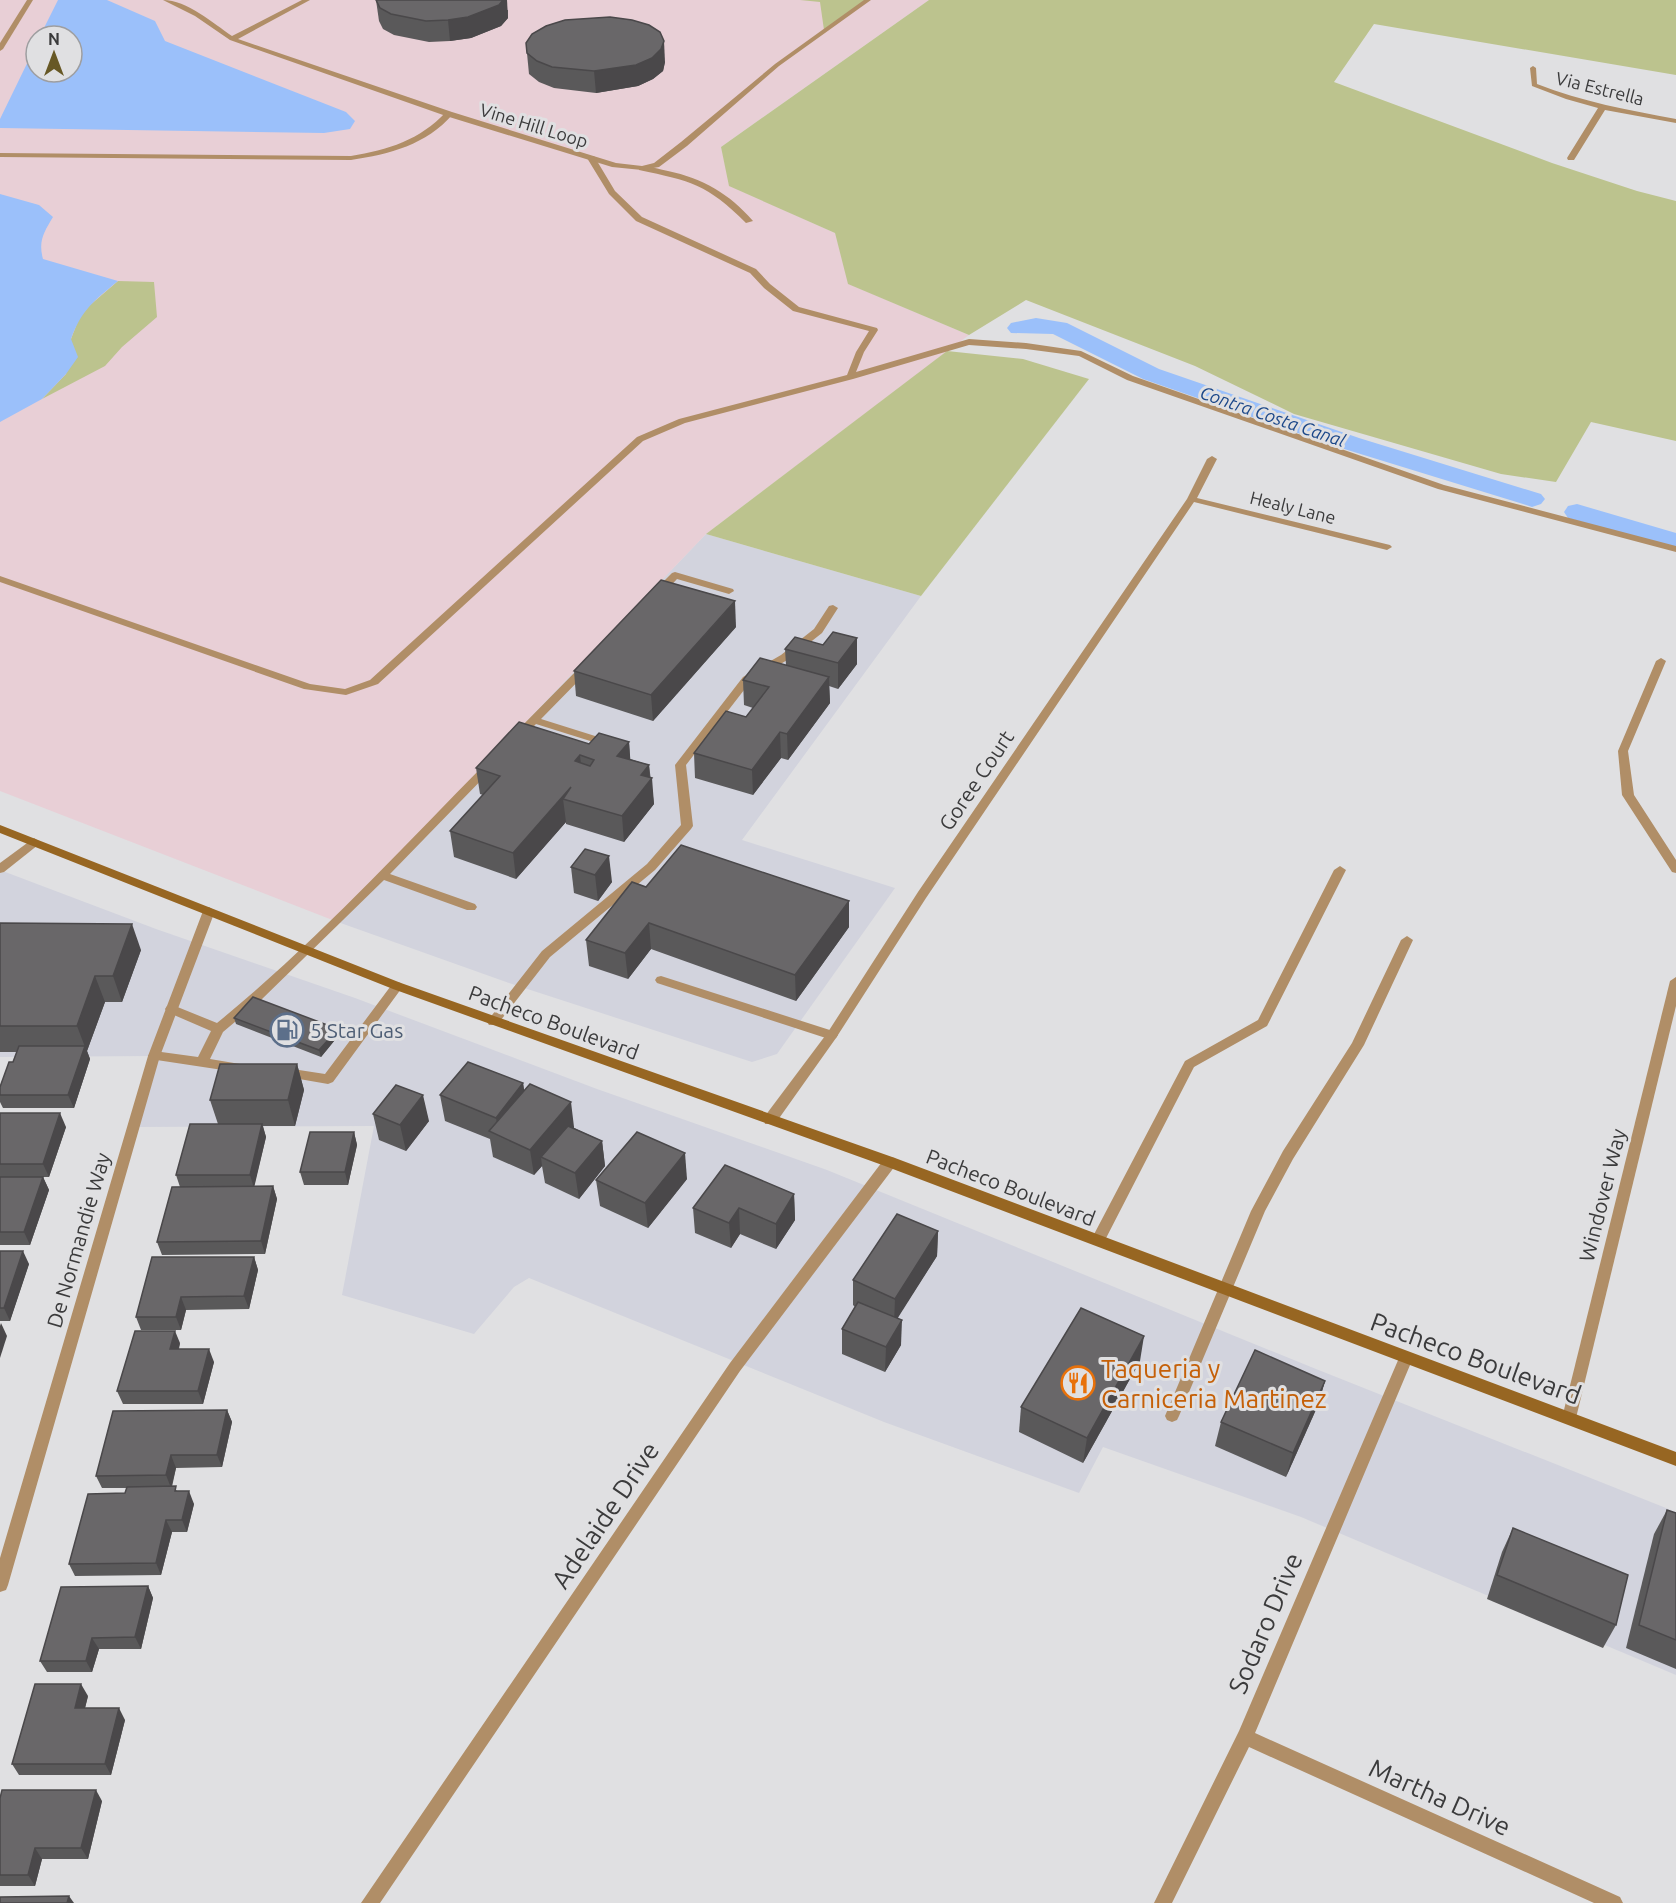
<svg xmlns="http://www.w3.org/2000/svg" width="1676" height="1903" font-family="Ubuntu,sans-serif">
<rect width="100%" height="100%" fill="#e0e0e2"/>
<!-- built -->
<g fill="#d2d3dd">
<path d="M706 534 921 596 742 840 895 888 777 1054 752 1062 509 983 335 921Z"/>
<path d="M0 870 156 929 355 998 597 1089 827 1170 1311 1367 1676 1512V1675L1301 1517 1103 1447 1079 1493 884 1422 529 1278 514 1287 474 1334 342 1295 374 1126 133 1127 153 1056 0 1057Z"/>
</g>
<!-- industrial -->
<path fill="#e8cfd6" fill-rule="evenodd" d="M0 0H929L721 147 730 186 835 233 849 284 969 335 706 534 335 921 0 791ZM36 36H72V72H36Z"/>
<!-- green -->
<g fill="#bcc38e">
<path d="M800 0H868L824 30 820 2Z"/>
<path d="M929 0H1676V75L1374 24 1334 82 1552 163 1637 191 1676 201V441L1591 422 1556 482 1501 474 1294 414 1195 366 1026 300 969 335 848 284 835 233 729 186 721 147Z"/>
<path d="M118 281 154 282 157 317 122 347 105 366 42 399 66 374 71 339 79 318 89 306Z"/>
<path d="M947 351 1023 359 1089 379 921 596 706 534Z"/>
</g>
<!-- water -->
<g fill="#9bc0fa">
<path d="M58 0H107L155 21 165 41 346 112 355 121 350 129 324 133 0 128V119L36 45V72H72V36H40Z"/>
<path d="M0 194 39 205 53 217C44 232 38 241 43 259L118 281C94 301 82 309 71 339L78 357 66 374 42 399 0 422Z"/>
</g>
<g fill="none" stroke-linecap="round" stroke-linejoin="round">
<!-- canal -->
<g fill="#9bc0fa" fill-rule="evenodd">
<path d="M1036 318 1067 323 1159 369 1359 438 1541 494 1545 499 1541 504 1532 507 1523 504 1341 448 1143 379 1053 334 1011 333 1007 328 1011 323Z"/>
<path d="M1577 504 1676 533V549L1568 518 1564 512 1568 506Z"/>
</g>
<!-- lane -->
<g fill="#b08e67" fill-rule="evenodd">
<path d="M27 0H33L3 49 0 51V43Z"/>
<path d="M446 112 453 114C426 145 390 154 351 160L0 157V153L351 156C388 150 420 140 446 112Z"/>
<path d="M588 156H594L615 191 642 217 756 269 770 284 799 307 877 328 878 330 864 352 856 372 969 339 1026 343 1081 351 1133 376 1444 485 1676 546V552L1438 489 1127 380 1079 356 1026 349 969 345 853 379 685 423 643 441 378 684 346 695 304 689 0 582V576L310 684 345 689 370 680 637 437 679 419 847 375 856 352 869 331 793 311 764 288 750 273 636 221 609 194 587 158Z"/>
<path d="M639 166C649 166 659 169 668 171 702 178 730 194 753 221L746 223C707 184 691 181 639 170Z"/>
<path d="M675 572 733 589 734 591 729 594 677 579 663 594H655V590L672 573Z"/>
<path d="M833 605 838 608 822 633 789 659 751 681 686 765 693 826 691 829 655 870 550 957 497 1025H489L487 1022 489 1019 542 951 647 864 681 825 675 765 743 677 781 655 814 629 829 606Z"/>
<path d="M586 664 590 665 591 667 590 669 541 719 611 741 612 743 611 745H603L536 724 522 738H514L513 736 514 734 582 665Z"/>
<path d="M489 762 494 766 493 768 390 874 475 904 477 907 475 910H467L384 880 261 1000 223 1032 210 1059 240 1064 242 1067 240 1070 236 1072 150 1059 148 1056 150 1053 154 1051 198 1057 211 1031 167 1012 165 1009 167 1006H175L217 1023C313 945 398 852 485 764Z"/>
<path d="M34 838 40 842 38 845 4 872 0 873V863Z"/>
<path d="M1407 936 1413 940 1364 1045 1293 1159 1265 1211 1179 1416 1177 1420 1172 1422 1167 1420 1165 1416 1251 1211 1283 1151 1352 1043 1401 940Z"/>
<path d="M661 976 836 1032 838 1035 836 1038 832 1040 657 983 655 980 657 977Z"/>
<path d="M397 982 401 983 403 986 401 989 333 1082 328 1084 282 1076 280 1073 282 1070 286 1068 325 1074 393 983Z"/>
</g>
<!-- street -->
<g fill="#b08e67" fill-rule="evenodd">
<path d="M163 0C187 0 213 23 232 36L302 0H310L238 39 452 112 616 163 642 166 654 163 681 142 775 64 864 0H871L779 66 687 146 659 167 642 170 612 167 446 116 230 40 195 16Z"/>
<path d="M1533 66 1536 68 1537 84C1582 102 1629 110 1676 119V123L1605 110 1574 160H1568L1567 158 1598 108 1566 99 1532 86 1530 68Z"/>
<path d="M1212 456 1217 459 1197 498 1390 545 1392 547 1387 550 1194 502 926 898 836 1038 775 1124H765L764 1120 765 1116 828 1032 918 892 1187 499 1207 459Z"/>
<path d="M1661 658 1666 661 1628 751 1634 795 1676 860V873L1672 872 1622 795 1618 751 1656 661Z"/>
<path d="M1340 866 1346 870 1267 1026 1194 1067 1103 1244 1098 1245 1093 1244 1091 1240 1185 1061 1258 1020 1334 870Z"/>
<path d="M209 907 215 911 160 1056 8 1585 6 1590 0 1592V1558L148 1056 203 911Z"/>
<path d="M1676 977V1006L1576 1418 1574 1422 1569 1424 1564 1422 1562 1418 1670 981Z"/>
<path d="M890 1157 895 1158 897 1162 895 1166 740 1371 380 1903H361L730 1363 885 1158Z"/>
<path d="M1406 1352 1411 1354 1413 1358 1255 1733 1620 1897 1623 1903H1594L1249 1747 1172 1903H1154L1239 1731 1399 1358 1401 1354Z"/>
</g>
<!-- secondary -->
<path fill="#976622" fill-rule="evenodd" d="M0 825 401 983 895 1158 1676 1452V1466L885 1166 393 989 0 833Z"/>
</g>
<!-- wall -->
<g fill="#5a595a">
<path d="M376 0 508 10V18L501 26 471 38 450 41 429 42 394 35 383 29 379 21Z"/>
<path d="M526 43 665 62 663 71 653 79 638 86 596 93 554 88 539 82 529 74Z"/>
<path d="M736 627 653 721 576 696 574 671Z"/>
<path d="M857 638V664L838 689 829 686 830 703 788 760 781 758 753 795 695 778 694 753 746 717 753 708 744 705 743 680 786 665 785 649 823 645Z"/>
<path d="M629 742 630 759 649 765 654 804 624 842 566 824V822L516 879 454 857 450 831 483 795 480 794 476 768 589 744Z"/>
<path d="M585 849 612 882 598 901 574 893 571 867Z"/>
<path d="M646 887 849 927 796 1001 651 949 628 979 589 966 586 940Z"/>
<path d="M0 923 141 950 122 1002H105L87 1051 90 1059 74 1108H3L0 1102V1087L13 1062 17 1052H0Z"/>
<path d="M234 1018 339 1035 321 1057 236 1024Z"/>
<path d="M297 1064 304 1090 295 1126H263L266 1137 254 1186H273L277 1199 265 1254 162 1255 157 1242 180 1187 176 1175 218 1124 210 1100Z"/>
<path d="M523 1083 524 1090 574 1127V1128L602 1141 605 1166 579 1199 545 1183 542 1166 534 1175 493 1157 490 1139 445 1121 440 1095Z"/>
<path d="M0 1113 66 1127 49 1177H43L49 1190 30 1245H0Z"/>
<path d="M373 1114 429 1121 406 1151 379 1140Z"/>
<path d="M354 1132 357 1145 348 1185H304L300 1172Z"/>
<path d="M687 1179 648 1228 600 1206 596 1180Z"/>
<path d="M794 1194 795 1220 776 1249 740 1234 731 1248 695 1233 693 1208Z"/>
<path d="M938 1231 937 1256 897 1318 901 1345 885 1372 842 1354V1329L855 1307 853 1305V1280Z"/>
<path d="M0 1251 29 1264 10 1321H0Z"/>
<path d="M254 1257 258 1270 249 1309 186 1310 181 1330H141L136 1317Z"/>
<path d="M180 1343 179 1349 214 1362 203 1404H123L117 1391Z"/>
<path d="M1140 1361 1083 1463 1019 1432 1021 1407Z"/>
<path d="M1325 1381 1318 1405 1286 1477 1215 1446 1221 1422Z"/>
<path d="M227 1410 232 1422 222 1467 176 1468 172 1487 194 1504 187 1532H172L161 1575 75 1576 69 1564 125 1493 127 1488H102L96 1476Z"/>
<path d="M1667 1510 1676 1513V1669L1626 1648 1654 1534Z"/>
<path d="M1513 1528 1616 1625 1603 1648 1487 1599 1502 1552Z"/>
<path d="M148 1586 153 1598 141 1649H99L92 1672H47L40 1661Z"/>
<path d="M88 1696 85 1708 125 1720 111 1775H19L12 1764Z"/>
<path d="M0 1798 102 1801 88 1859H42L35 1886H0Z"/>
</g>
<!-- shaded-wall -->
<g fill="#4a484a">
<path d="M503 0H507L508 18 501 26 471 38 450 41 448 20Z"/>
<path d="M664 41 665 62 663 71 653 79 638 86 596 93 594 71Z"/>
<path d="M735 601 736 627 653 721 651 695Z"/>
<path d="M857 638V664L838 689V663Z"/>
<path d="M829 677 830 703 788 760 787 734Z"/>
<path d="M780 732 781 758 753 795 752 770Z"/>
<path d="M629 742 631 768 617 756Z"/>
<path d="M580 755 583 781 575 761Z"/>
<path d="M649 765 650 780 652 778 654 804 624 842 622 816 641 775Z"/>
<path d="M571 787 563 799 566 822 516 879 513 853Z"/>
<path d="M609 856 612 882 598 901 595 875Z"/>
<path d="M849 901V927L796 1001 795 975Z"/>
<path d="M649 923 651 949 628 979 625 953Z"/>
<path d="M132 924 141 950 122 1002 113 976Z"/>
<path d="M95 976 105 1002 87 1051 90 1059 74 1108 68 1095 85 1047 77 1026Z"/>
<path d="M338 1029 339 1035 321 1057 319 1050Z"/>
<path d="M297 1064 304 1090 295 1126 288 1100Z"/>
<path d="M523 1083 527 1109 499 1136 496 1118Z"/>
<path d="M423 1095 429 1121 406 1151 400 1125Z"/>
<path d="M571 1102 574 1127 547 1160 541 1157 542 1166 534 1175 530 1150Z"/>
<path d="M60 1113 66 1127 49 1177 43 1164Z"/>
<path d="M262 1124 266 1137 254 1188 250 1175Z"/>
<path d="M354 1132 357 1145 348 1185 345 1172Z"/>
<path d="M602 1141 605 1166 579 1199 575 1173Z"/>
<path d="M685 1153 687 1179 648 1228 645 1203Z"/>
<path d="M43 1177 49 1190 30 1245 24 1232Z"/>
<path d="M273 1186 277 1199 265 1254 261 1241Z"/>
<path d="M794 1194 795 1220 776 1249V1224Z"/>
<path d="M739 1208 740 1234 731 1248 729 1223Z"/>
<path d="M938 1231 937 1256 894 1324 895 1299Z"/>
<path d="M23 1251 29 1264 10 1321 4 1308Z"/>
<path d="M254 1257 258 1270 249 1309 244 1296Z"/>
<path d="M181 1297 186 1310 181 1330 176 1317Z"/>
<path d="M902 1320 901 1345 885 1372 886 1347Z"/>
<path d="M1 1323 7 1336 0 1358V1326Z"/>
<path d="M175 1331 180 1343 175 1362 170 1349Z"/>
<path d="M1144 1336 1140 1361 1083 1463 1087 1438Z"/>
<path d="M209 1349 214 1362 203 1404 198 1391Z"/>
<path d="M1325 1381 1318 1405 1286 1477 1293 1453Z"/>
<path d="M227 1410 232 1422 222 1467 217 1455Z"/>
<path d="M171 1455 176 1468 171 1488 166 1475Z"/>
<path d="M189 1491 194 1504 187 1532 182 1520Z"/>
<path d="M166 1520 172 1532 161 1575 156 1563Z"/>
<path d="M148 1586 153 1598 141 1649 135 1637Z"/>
<path d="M92 1638 99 1649 92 1672 86 1661Z"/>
<path d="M81 1684 88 1696 82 1720 75 1708Z"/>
<path d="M119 1708 125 1720 111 1775 105 1764Z"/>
<path d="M96 1790 102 1801 88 1859 81 1848Z"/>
<path d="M35 1848 42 1859 35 1886 28 1875Z"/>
<path d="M69 1896 74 1903H67Z"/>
</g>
<!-- building -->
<g fill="#696769" stroke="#4a484a" stroke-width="1.5" fill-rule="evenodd">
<path d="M376 0H503L499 5 468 17 448 20 426 21 391 14 380 8Z"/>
<path d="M610 17 632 20 649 25 660 32 664 41 661 49 652 58 636 65 594 71 552 67 537 61 527 53 526 43 532 34 546 26 565 20Z"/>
<path d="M661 580 735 601 651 695 574 671Z"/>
<path d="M833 632 857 638 838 663 785 649 795 637 823 645Z"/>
<path d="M760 658 829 677 787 734 780 732 752 770 694 753 726 711 746 717 769 687 743 680Z"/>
<path d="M519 722 589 744 599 733 629 742 617 756 649 765 641 775 652 778 622 816 563 799 571 787 513 853 450 831 500 776 476 768ZM580 755 594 760 590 766 575 761Z"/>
<path d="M681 845 849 901 795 975 649 923 625 953 586 940 632 882 646 887Z"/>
<path d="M585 849 609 856 595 875 571 867Z"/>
<path d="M0 923 132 924 113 976H95L77 1026H0Z"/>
<path d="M253 997 338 1029 319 1050 234 1018Z"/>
<path d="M19 1046H85L68 1095H0V1087L9 1062H13Z"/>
<path d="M468 1062 523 1083 496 1118 440 1095Z"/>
<path d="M220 1064H297L288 1100H210Z"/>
<path d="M530 1084 571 1102 530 1150 489 1131Z"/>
<path d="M396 1085 423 1095 400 1125 373 1114Z"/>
<path d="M0 1113H60L43 1164H0Z"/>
<path d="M190 1124H262L250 1175H176Z"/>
<path d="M568 1126 602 1141 575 1173 541 1157Z"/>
<path d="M310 1132H354L345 1172H300Z"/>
<path d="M637 1132 685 1153 645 1203 596 1180Z"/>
<path d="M725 1165 794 1194 776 1224 739 1208 729 1223 693 1208Z"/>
<path d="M0 1177H43L24 1232H0Z"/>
<path d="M273 1186 261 1241 157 1242 172 1187Z"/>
<path d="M897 1214 938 1231 895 1299 853 1280Z"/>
<path d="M0 1251H23L4 1308H0Z"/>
<path d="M152 1257H254L244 1296 181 1297 176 1317H136Z"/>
<path d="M858 1302 902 1320 886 1347 842 1329Z"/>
<path d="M1081 1308 1144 1336 1087 1438 1021 1407Z"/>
<path d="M135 1331H175L170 1349H209L198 1391H117Z"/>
<path d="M1255 1350 1325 1381 1293 1453 1221 1422Z"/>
<path d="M227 1410 217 1455H171L166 1475 96 1476 113 1411Z"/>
<path d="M176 1486 175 1491H189L182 1520H166L156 1563 69 1564 88 1494 125 1493 127 1487Z"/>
<path d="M1667 1510 1676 1513V1640L1639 1625Z"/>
<path d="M1513 1528 1628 1575 1616 1625 1497 1575Z"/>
<path d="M148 1586 135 1637 92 1638 86 1661H40L61 1587Z"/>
<path d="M35 1684H81L75 1708H119L105 1764H12Z"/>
<path d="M2 1790H96L81 1848H35L28 1875H0V1798Z"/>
<path d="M69 1896 67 1903H0V1897Z"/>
</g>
<!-- icons -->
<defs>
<g id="fuel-ring" transform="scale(1.725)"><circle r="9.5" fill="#e0e0e2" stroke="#5c6f8a" stroke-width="1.5"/><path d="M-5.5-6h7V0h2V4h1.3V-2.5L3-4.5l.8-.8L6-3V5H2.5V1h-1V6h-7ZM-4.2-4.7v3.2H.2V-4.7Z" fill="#5c6f8a"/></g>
<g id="restaurant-ring" transform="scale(1.725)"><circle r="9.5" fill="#e0e0e2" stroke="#e8710a" stroke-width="1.5"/><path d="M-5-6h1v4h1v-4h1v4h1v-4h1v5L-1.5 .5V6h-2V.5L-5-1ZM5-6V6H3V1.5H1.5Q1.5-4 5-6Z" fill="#e8710a"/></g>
</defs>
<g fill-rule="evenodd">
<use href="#fuel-ring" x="287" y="1030"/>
<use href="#restaurant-ring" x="1078" y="1383"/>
</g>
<g text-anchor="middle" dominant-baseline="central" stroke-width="6" stroke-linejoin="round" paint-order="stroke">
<!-- far-street labels -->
<g font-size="18" fill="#3b3b3c" stroke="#e0e0e2">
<text transform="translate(1600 88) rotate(14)">Via Estrella</text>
<text transform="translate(534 125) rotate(17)">Vine Hill Loop</text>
<text transform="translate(1293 507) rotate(14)">Healy Lane</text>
</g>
<!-- far-water labels -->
<g font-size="18" font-style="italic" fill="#1b4789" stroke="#e0e0e2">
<text transform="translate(1273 416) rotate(19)">Contra Costa Canal</text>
</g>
<!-- street labels -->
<g font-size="21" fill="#3b3b3c" stroke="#e0e0e2">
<text transform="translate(976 780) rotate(-56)">Goree Court</text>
<text transform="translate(554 1022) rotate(20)">Pacheco Boulevard</text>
<text transform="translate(1011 1187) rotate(21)">Pacheco Boulevard</text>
<text transform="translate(1602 1195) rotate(-76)">Windover Way</text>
<text transform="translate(78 1240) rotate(-74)">De Normandie Way</text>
</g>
<!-- service labels -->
<g font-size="21" fill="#4e5e75" stroke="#e0e0e2" text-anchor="start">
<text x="310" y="1030">5 Star Gas</text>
</g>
<!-- near-street labels -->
<g font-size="26" fill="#3b3b3c" stroke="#e0e0e2">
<text transform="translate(1476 1358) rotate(20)">Pacheco Boulevard</text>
<text transform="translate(605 1515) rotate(-56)">Adelaide Drive</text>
<text transform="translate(1265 1623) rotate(-67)">Sodaro Drive</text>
<text transform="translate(1440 1797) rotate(24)">Martha Drive</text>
</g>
<!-- near-food labels -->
<g font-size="26" fill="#c56008" stroke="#e0e0e2" text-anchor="start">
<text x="1101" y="1368">Taqueria y<tspan x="1101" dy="30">Carniceria Martinez</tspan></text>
</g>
</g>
<!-- north arrow -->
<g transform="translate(54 54)"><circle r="28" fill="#e0e0e2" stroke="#9e9ea0" stroke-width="1.5"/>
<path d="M0-4.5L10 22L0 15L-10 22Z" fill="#675825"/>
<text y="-9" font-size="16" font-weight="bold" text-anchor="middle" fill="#3b3b3c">N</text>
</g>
</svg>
